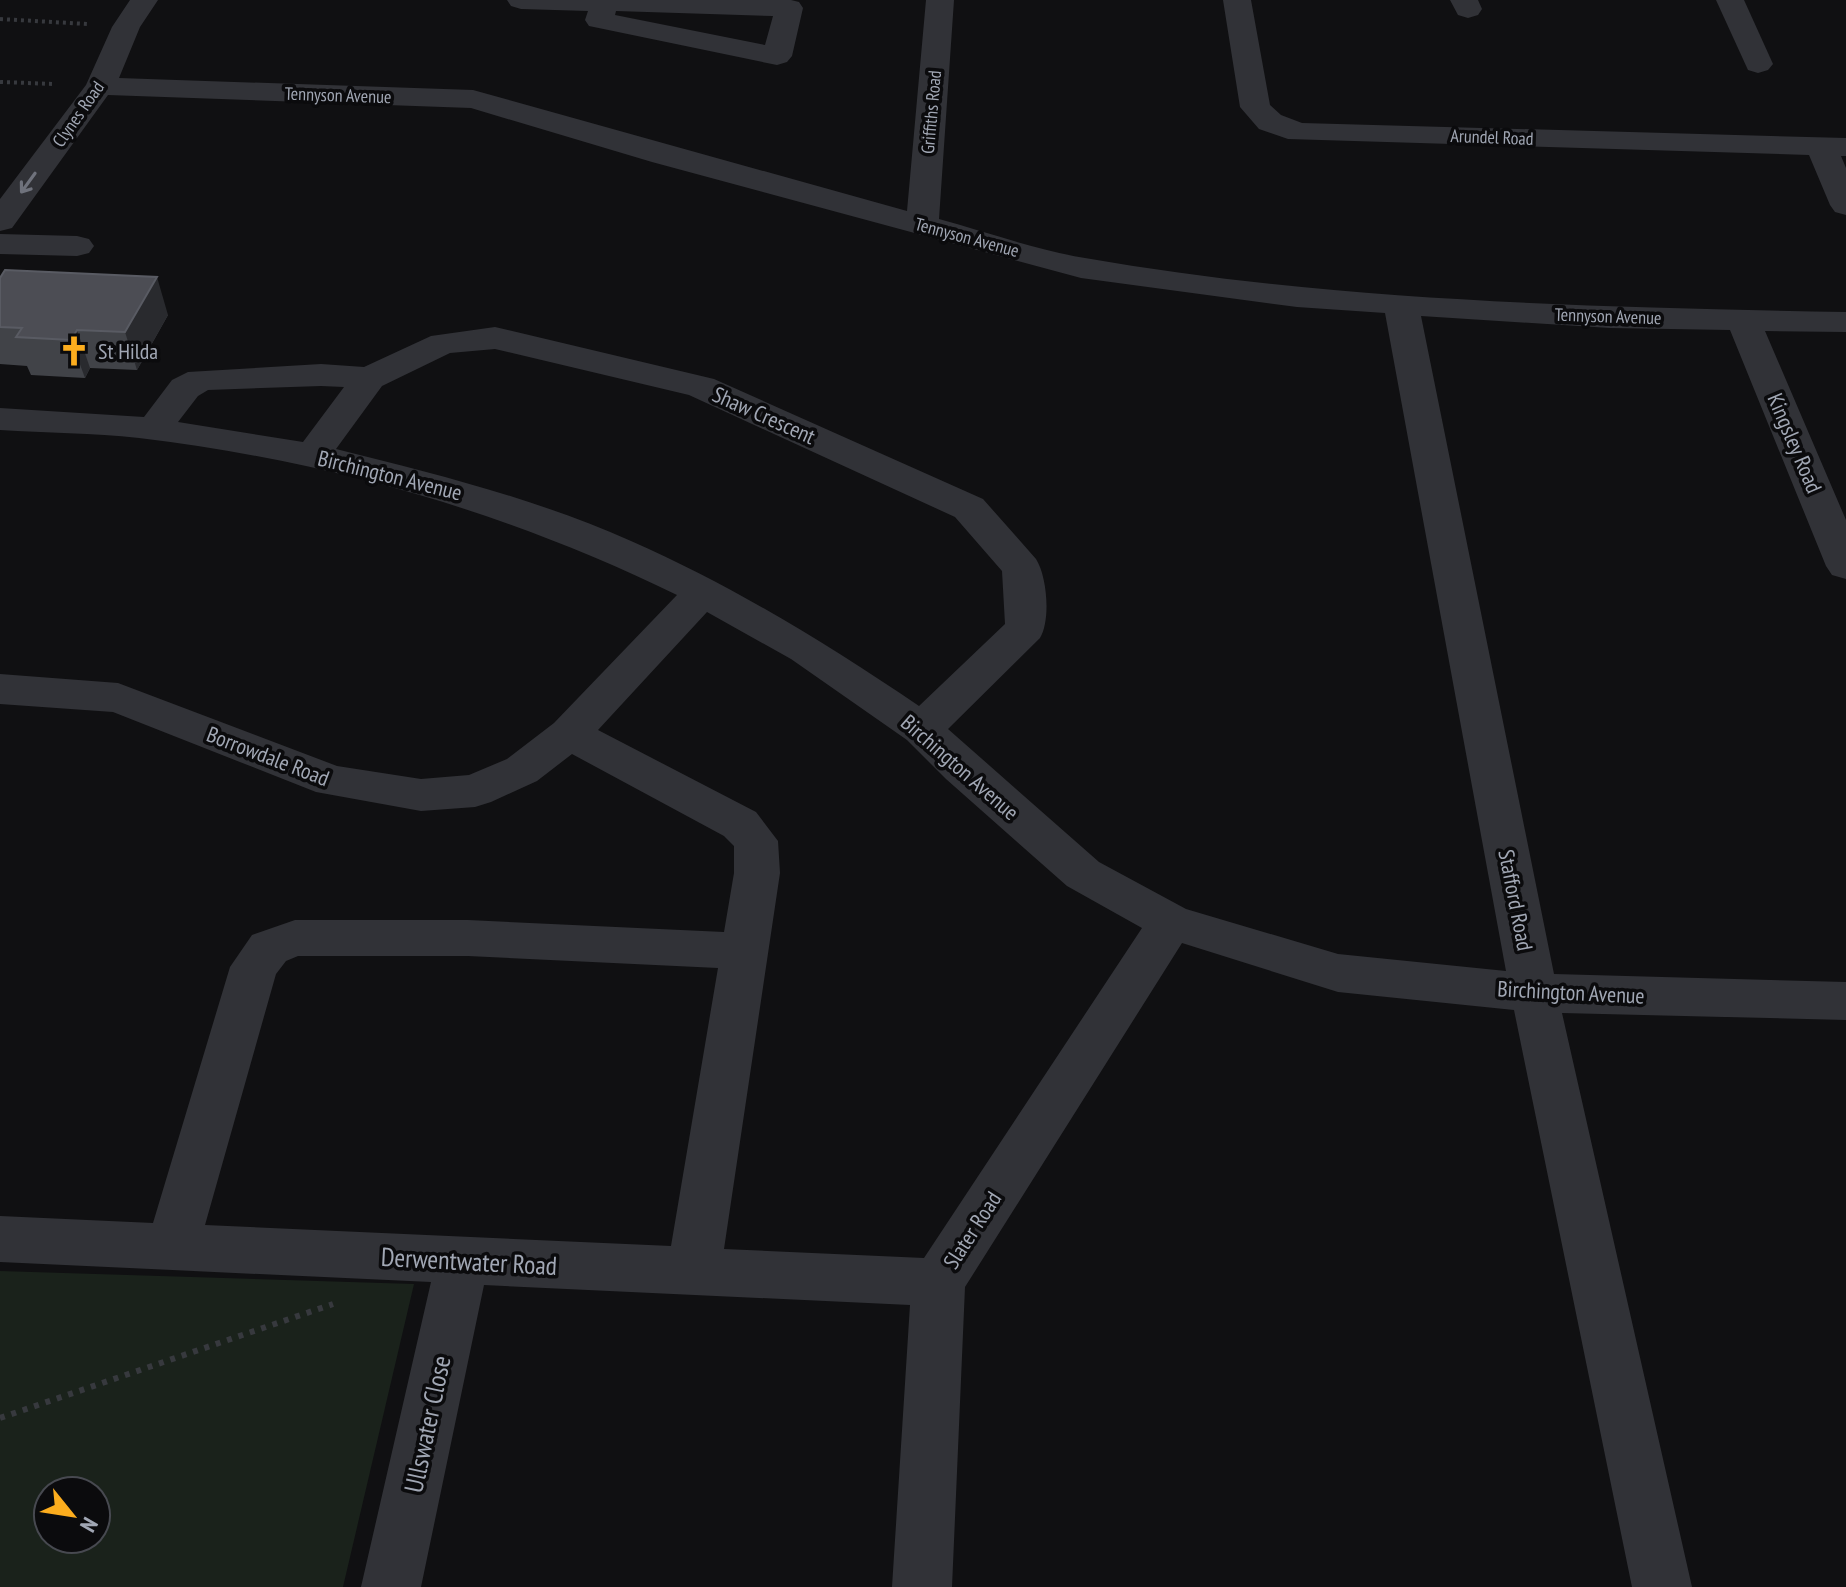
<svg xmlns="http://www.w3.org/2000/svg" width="1846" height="1587" font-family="'PT Sans Narrow',sans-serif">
<rect width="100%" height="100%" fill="#101012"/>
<!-- green -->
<path fill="#1a221b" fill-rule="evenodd" d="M0 1271 414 1284 343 1587H0ZM48 1491H96V1539H48Z"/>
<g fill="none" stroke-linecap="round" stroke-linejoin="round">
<!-- path-far1 -->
<g stroke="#37393e" stroke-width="4" stroke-dasharray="3 4" stroke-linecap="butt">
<path d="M0 19 87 24"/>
<path d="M0 82 55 84"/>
</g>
<!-- path -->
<path stroke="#37393e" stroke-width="6" stroke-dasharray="5 7" stroke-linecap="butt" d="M0 1418 333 1304"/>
<!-- minor -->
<g fill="#313237" fill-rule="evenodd">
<path d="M130 0H158L140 27 119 78 473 90 907 211 926 0H954L939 219C987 232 1036 250 1085 258 1336 302 1593 307 1846 312V332L1765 331 1846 520V579L1832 575 1826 566 1730 330 1610 328 1421 316 1554 974 1846 982V1020L1562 1013 1692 1587H1632L1514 1010 1338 992 1182 943 965 1287 952 1587H892L910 1305 484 1285 421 1587H361L431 1282 0 1262V1216L153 1223 230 967 252 935 295 920H468L724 932 734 873V846L724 836 572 754 537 781 491 802 475 807 421 811 316 792 113 712 0 704V674L118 683 337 766 421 779 469 775 507 759 554 723 677 595C505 511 329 461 139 438 93 433 46 433 0 430V408L144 417 172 380 188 372 321 364 364 367 431 336 495 327 714 379 983 499 1036 559C1047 576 1051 620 1040 638L948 729 1099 862 1186 909 1338 954 1506 971 1385 313 1297 307 1081 278 652 162 471 108 108 95 12 228 0 231V199L86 85 112 27ZM495 349 689 395 955 517 1002 571 1005 624 919 706C826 643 735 587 631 541 537 499 436 474 336 449L382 386 450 353ZM321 386 344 387 303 442 178 422 198 396 208 390ZM707 612 791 659 907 740 946 779 1067 886 1142 928 924 1258 724 1249 780 873 778 841 756 812 598 730ZM298 956H468L718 968 671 1246 205 1225 276 974 286 961Z"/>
<path d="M507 0H791L799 2 803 8 792 56 787 62 777 65 589 26 585 20 588 11 521 9 511 6ZM616 11 773 16 765 45 615 15Z"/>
<path d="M1223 0H1251L1270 105 1281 115 1302 123 1846 138V156H1841L1846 168V215L1835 212 1830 205 1809 155 1288 139 1259 129 1240 107Z"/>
<path d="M1450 0H1478L1482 9 1478 15 1468 18 1458 15Z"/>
<path d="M1716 0H1744L1773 64 1768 70 1758 73 1748 70Z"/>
<path d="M0 234 77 236 89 239 94 246 89 253 77 256 0 254Z"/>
</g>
</g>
<!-- wall -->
<path fill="#414348" d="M0 278 168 315 137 370 90 368 85 378 31 375 27 366 0 364Z"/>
<!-- shaded-wall -->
<g fill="#292a2e">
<path d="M157 277 168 315 137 370 125 332Z"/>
<path d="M77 330 90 368 85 378 71 340Z"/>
</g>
<!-- building -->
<path fill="#4c4d54" stroke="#595b63" stroke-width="2" d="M5 270 157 277 125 332 77 330 71 340 16 337 22 328 0 327V278Z"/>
<!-- one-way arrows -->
<defs><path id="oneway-shaft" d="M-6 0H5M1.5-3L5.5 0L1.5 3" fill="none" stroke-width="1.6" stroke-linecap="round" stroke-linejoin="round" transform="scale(2)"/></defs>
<use stroke="#6f727c" href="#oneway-shaft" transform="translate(28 183) rotate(126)"/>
<!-- icons -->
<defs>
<g id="church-bare" transform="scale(2.4)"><path d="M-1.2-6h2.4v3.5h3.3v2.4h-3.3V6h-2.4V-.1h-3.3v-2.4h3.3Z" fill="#fcad1e" stroke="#0b0b0d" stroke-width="2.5" paint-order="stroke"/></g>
</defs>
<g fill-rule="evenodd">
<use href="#church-bare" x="74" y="351"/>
</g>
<g text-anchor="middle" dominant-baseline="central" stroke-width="7" stroke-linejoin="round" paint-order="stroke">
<!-- far-street labels -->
<g font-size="18" fill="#a1a7b4" stroke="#0b0b0d">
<text transform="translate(338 95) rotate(2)">Tennyson Avenue</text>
<text transform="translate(931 112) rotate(-85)">Griffiths Road</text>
<text transform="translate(78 114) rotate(-55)">Clynes Road</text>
<text transform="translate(1492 137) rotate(2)">Arundel Road</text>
<text transform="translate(967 237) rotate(15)">Tennyson Avenue</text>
<text transform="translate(1608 316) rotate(2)">Tennyson Avenue</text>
</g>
<!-- poi labels -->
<g font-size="22" fill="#a1a7b4" stroke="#0b0b0d" text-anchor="start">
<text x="98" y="351">St Hilda</text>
</g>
<!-- street labels -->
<g font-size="22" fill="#a1a7b4" stroke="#0b0b0d">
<text transform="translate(764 415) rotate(24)">Shaw Crescent</text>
<text transform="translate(1795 443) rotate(67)">Kingsley Road</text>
<text transform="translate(390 475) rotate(14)">Birchington Avenue</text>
<text transform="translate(268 756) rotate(21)">Borrowdale Road</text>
<text transform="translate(960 767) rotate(41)">Birchington Avenue</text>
<text transform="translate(1516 900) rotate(79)">Stafford Road</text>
<text transform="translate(1571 992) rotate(3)">Birchington Avenue</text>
<text transform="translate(972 1230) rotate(-57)">Slater Road</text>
</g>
<!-- near-street labels -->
<g font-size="26" fill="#a1a7b4" stroke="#0b0b0d">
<text transform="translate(469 1261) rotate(3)">Derwentwater Road</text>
<text transform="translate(427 1424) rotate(-78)">Ullswater Close</text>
</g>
</g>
<!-- north arrow -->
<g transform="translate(72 1515) rotate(120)"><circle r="38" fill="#0b0b0d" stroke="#474950" stroke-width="2"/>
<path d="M0-6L14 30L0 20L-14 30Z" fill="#fcad1e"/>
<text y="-12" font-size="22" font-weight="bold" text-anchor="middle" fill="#a1a7b4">N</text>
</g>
</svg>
